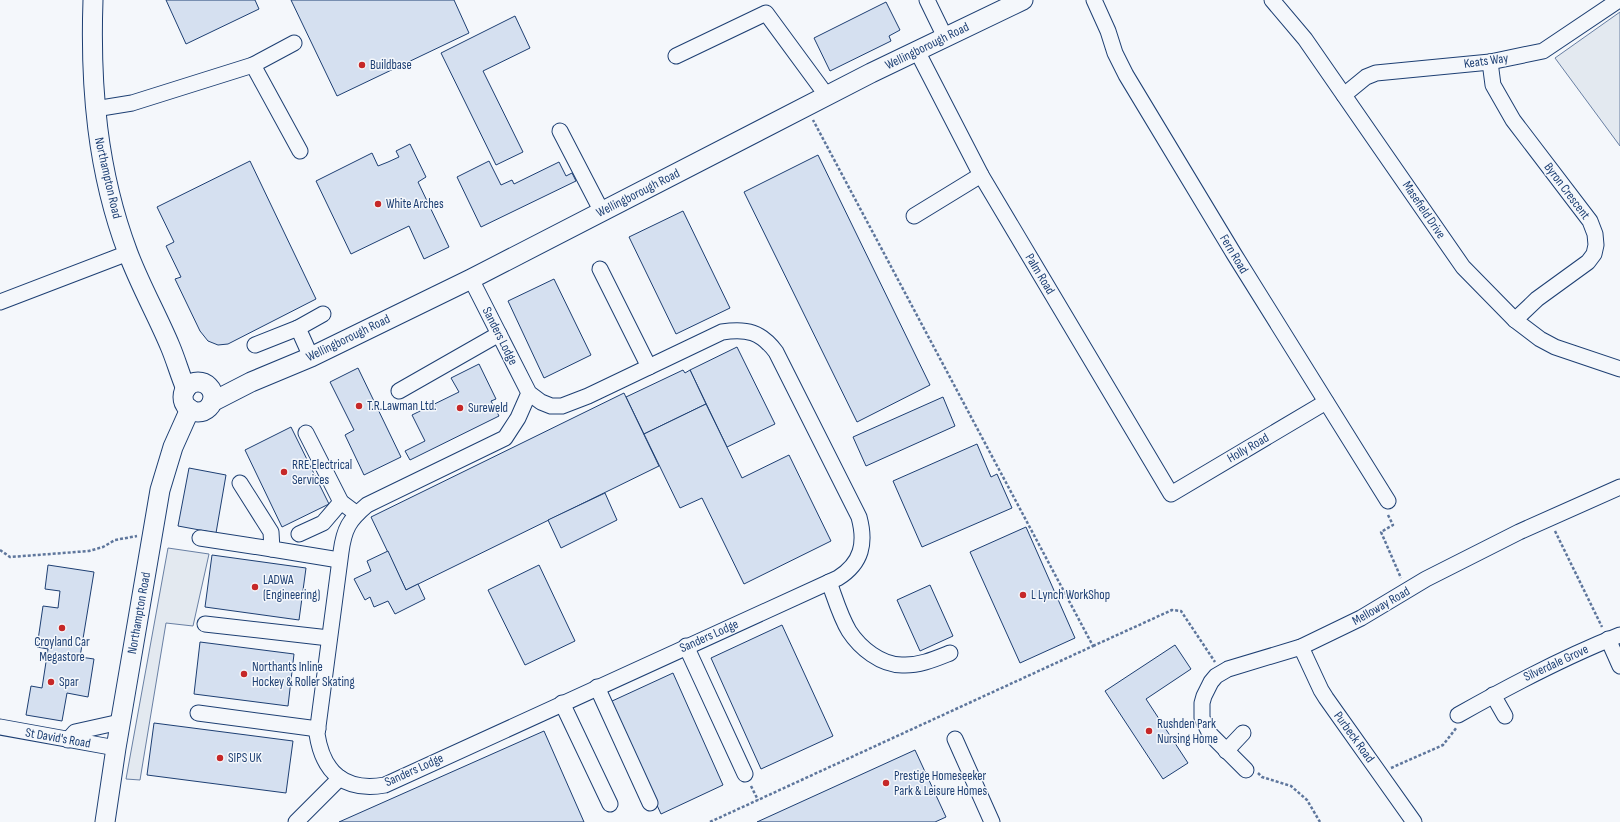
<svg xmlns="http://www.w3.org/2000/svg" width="1620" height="822" font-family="'Sofia Sans Condensed',sans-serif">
<rect width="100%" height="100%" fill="#f4f7fb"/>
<!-- green -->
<g fill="#e3e9f0" stroke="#687fa3">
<path d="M1620 12V146L1555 58Z"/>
<path d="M168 548 209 554 193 626 166 623 140 780 126 779Z"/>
</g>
<!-- building -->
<g fill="#d5e0f0" stroke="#1d3f73">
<path d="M166 0H255L259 9 186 44Z"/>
<path d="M291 0H454L469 33 337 96Z"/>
<path d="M886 2 900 30 889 36 891 41 830 71 814 38Z"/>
<path d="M515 16 530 48 483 71 523 152 496 165 441 53Z"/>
<path d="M410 144 426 177 418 182 449 247 424 259 409 226 351 254 316 181 372 153 378 166 388 162 399 157 396 151Z"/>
<path d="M818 155 930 385 857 422 744 192Z"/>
<path d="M250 161 316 299 228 344 218 345 208 341 200 331 175 279 181 277 166 246 174 242 157 207Z"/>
<path d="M489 161 501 185 512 180 514 184 559 162 566 176 572 173 576 181 481 227 457 177Z"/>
<path d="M683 211 730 308 676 334 629 237Z"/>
<path d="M554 279 591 355 544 378 508 301Z"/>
<path d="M737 347 775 424 727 447 690 370Z"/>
<path d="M479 364 496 399 491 401 499 416 410 460 405 451 425 441 412 415 459 392 451 378Z"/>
<path d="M358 368 401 457 364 475 345 435 354 430 330 382Z"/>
<path d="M683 370 685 373 690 370 706 404 644 434 626 397Z"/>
<path d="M624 393 659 466 406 590 371 517Z"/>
<path d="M943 397 955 426 866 466 853 437Z"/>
<path d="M706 404 742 478 789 455 831 541 744 584 702 498 680 508 644 434Z"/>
<path d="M291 427 329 504 282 527 245 450Z"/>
<path d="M977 444 991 477 997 474 1012 508 922 547 893 481Z"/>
<path d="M189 468 226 475 216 533 178 526Z"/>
<path d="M605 493 617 520 561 548 548 520Z"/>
<path d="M1026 527 1075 638 1020 663 970 552Z"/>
<path d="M388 551 406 590 418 584 425 599 395 614 388 601 374 607 370 597 365 600 354 579 371 571 367 561Z"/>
<path d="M212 555 306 568 299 620 205 607Z"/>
<path d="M48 565 94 572 80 657 94 659 88 697 67 693 62 721 26 715 31 686 42 688 48 649 37 647 43 606 58 608 60 591 45 589Z"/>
<path d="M539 565 575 641 525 665 488 590Z"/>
<path d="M930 585 953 636 920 651 897 600Z"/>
<path d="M782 625 833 736 761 769 711 658Z"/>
<path d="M200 642 294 654 288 706 194 694Z"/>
<path d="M1175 645 1191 669 1146 699 1188 763 1163 779 1105 691Z"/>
<path d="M673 673 723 785 661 814 610 702Z"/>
<path d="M154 723 293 741 286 793 147 775Z"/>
<path d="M544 731 584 822H339Z"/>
<path d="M915 750 946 817 935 822H757Z"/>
</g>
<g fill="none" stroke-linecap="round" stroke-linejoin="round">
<!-- minor casing -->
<g stroke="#1d3f73" stroke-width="17">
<g id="minor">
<path d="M927 0 945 37"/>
<path d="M1094 0 1108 31 1115 53 1126 75 1234 254 1388 501"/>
<path d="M1272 0 1305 39 1463 267 1515 320 1540 339 1555 347 1620 369"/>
<path d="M917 51 981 175 1171 494 1326 402"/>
<path d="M676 56 766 13 827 96"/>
<path d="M1490 62 1493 85 1513 120 1590 221 1595 234 1596 245 1594 254 1588 262 1537 299 1515 320"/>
<path d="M253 65 300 151"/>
<path d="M1344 95 1366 77 1376 73 1490 62 1543 51 1619 0"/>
<path d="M95 109 132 103 253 65 294 43"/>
<path d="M560 131 602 212"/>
<path d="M914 216 981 175"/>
<path d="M600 269 649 367"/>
<path d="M471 279 529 393 541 402 551 406H562L588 396 722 332C747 328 761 332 776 352L859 517C866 543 862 563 838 578L385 785C345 792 323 773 317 734L341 552C344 529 349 520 367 505L505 438 518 418 529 393"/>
<path d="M0 302 128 253"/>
<path d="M255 345 298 328"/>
<path d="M311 357 298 328 323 314"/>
<path d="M399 391 499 334"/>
<path d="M306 433 341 502 357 514"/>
<path d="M240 483 271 532 272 549 339 560"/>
<path d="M299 534 323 523 341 502"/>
<path d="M200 538 272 549"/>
<path d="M829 582C835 598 840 616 849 631 860 648 881 665 902 665 919 666 935 659 950 653"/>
<path d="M205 624 329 638"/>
<path d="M1608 639 1620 666"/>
<path d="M686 646 745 774"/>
<path d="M1301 647 1321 690 1326 698 1414 822"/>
<path d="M597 687 650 803"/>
<path d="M1493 695 1505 716"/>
<path d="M562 703 610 804"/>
<path d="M198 713 318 729"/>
<path d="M1458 715C1511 685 1564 657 1620 635"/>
<path d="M0 727 116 748"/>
<path d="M955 739 992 822"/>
<path d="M68 740 75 732 120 722"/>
<path d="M1226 751 1243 733"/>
<path d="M1246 770 1210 734 1202 718V703L1204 696 1211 682 1216 676 1228 669 1301 647 1361 618 1426 579 1519 532 1620 487"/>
<path d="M296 822 340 778"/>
</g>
</g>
<!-- major casing -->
<g stroke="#1d3f73" stroke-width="21">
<g id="major">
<path d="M93 0C90 86 97 171 128 253 140 285 157 315 170 346 176 360 180 375 186 389"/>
<circle cx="198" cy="397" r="15"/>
<path d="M212 402 251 382 311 357 471 279 871 73 1023 0"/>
<path d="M105 822 116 748 160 490 173 447 190 409"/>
</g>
</g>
<!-- path -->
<g stroke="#5e769c" stroke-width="2.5" stroke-dasharray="3 2" stroke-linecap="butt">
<path d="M1388 515 1393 525 1381 532 1401 578"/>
<path d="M1555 531 1602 627"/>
<path d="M0 550 10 557 89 551 103 547 115 540 137 536"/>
<path d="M1093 646 1172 610 1181 611 1215 662"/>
<path d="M1391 768 1443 745 1457 727"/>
<path d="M1258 773 1262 777 1291 786 1307 800 1320 822"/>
<path d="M751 786 758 800"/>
<path d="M710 822 1093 646 813 120"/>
</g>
<!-- minor -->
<use href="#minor" stroke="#f4f7fb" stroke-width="15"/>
<!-- major -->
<use href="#major" stroke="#f4f7fb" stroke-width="19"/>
</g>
<!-- markers -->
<g fill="#c62828" stroke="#f4f7fb" stroke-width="1.5">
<circle cx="362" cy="65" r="4"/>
<circle cx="378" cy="204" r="4"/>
<circle cx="359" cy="406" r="4"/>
<circle cx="460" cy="408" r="4"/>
<circle cx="284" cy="472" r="4"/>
<circle cx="255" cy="587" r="4"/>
<circle cx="1023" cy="595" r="4"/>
<circle cx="62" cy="628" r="4"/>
<circle cx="244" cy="674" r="4"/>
<circle cx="51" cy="682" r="4"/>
<circle cx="1149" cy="731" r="4"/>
<circle cx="220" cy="758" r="4"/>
<circle cx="886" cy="783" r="4"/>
</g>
<g text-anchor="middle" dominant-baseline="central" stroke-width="3" stroke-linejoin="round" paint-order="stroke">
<!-- street labels -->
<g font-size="13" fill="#1d3f73" stroke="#f4f7fb">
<text transform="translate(927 46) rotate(-26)">Wellingborough Road</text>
<text transform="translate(1486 61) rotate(-8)">Keats Way</text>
<text transform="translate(108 178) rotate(77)">Northampton Road</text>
<text transform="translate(1567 191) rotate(53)">Byron Crescent</text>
<text transform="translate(638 193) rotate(-27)">Wellingborough Road</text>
<text transform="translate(1424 210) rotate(56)">Masefield Drive</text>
<text transform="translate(1234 254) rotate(59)">Fern Road</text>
<text transform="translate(1040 274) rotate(59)">Palm Road</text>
<text transform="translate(500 336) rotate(63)">Sanders Lodge</text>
<text transform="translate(348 338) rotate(-26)">Wellingborough Road</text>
<text transform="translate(1248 448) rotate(-30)">Holly Road</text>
<text transform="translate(1381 606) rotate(-30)">Melloway Road</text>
<text transform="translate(139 613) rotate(-80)">Northampton Road</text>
<text transform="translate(709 636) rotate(-24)">Sanders Lodge</text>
<text transform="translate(1556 663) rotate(-25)">Silverdale Grove</text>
<text transform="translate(1354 737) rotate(54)">Purbeck Road</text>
<text transform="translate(58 738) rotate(10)">St David's Road</text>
<text transform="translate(414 770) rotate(-24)">Sanders Lodge</text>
</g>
<!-- poi labels -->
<g font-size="13" fill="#1d3f73" stroke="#f4f7fb" text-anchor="start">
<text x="370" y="65">Buildbase</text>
<text x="386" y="204">White Arches</text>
<text x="367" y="406">T.R.Lawman Ltd.</text>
<text x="468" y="408">Sureweld</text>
<text x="292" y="465">RRE Electrical<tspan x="292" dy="15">Services</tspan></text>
<text x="263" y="580">LADWA<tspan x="263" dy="15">(Engineering)</tspan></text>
<text x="1031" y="595">L Lynch WorkShop</text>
<text x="62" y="642" text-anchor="middle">Croyland Car<tspan x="62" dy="15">Megastore</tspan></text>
<text x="252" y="667">Northants Inline<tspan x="252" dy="15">Hockey &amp; Roller Skating</tspan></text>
<text x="59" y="682">Spar</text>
<text x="1157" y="724">Rushden Park<tspan x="1157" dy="15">Nursing Home</tspan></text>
<text x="228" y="758">SIPS UK</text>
<text x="894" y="776">Prestige Homeseeker<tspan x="894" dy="15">Park &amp; Leisure Homes</tspan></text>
</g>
</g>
</svg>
